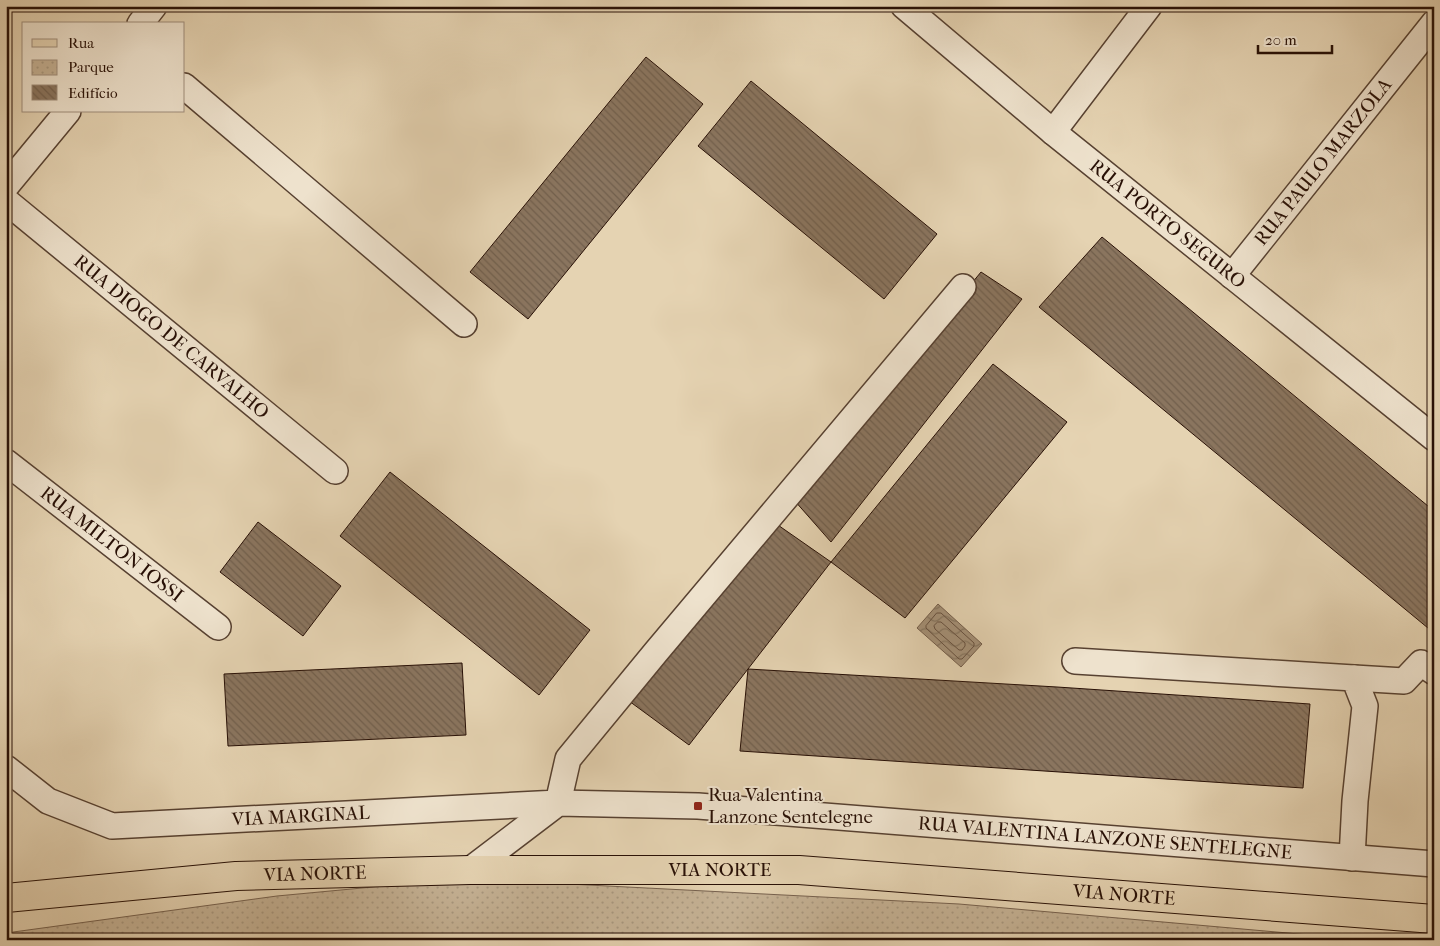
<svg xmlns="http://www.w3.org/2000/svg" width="1440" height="946" font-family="'IM FELL French Canon',serif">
<defs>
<pattern id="park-dots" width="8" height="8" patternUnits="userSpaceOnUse" patternTransform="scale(1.25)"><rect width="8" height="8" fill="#c5b295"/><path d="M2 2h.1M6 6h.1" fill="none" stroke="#a9987f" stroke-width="1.8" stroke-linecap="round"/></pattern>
<pattern id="water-waves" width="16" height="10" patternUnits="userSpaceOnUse" patternTransform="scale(1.25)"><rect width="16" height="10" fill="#a59178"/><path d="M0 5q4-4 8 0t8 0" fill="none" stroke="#867560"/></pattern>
<pattern id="building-back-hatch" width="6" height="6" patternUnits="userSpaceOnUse" patternTransform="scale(1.25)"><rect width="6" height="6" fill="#8a755f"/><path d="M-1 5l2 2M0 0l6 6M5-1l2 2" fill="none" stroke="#715f4c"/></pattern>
</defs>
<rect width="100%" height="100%" fill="#e5d3b2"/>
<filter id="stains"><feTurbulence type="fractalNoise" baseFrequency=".004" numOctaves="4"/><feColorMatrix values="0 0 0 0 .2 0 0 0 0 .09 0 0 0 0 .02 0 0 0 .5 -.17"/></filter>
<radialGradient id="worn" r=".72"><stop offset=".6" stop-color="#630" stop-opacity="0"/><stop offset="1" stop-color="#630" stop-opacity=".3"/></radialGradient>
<!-- park -->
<path fill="url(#park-dots)" stroke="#76614e" d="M549 883 959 904 1367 940H6V933L277 896 394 885Z"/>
<!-- water -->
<path fill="url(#water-waves)" stroke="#735d4a" d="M938 604 982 644 961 667 917 628Z"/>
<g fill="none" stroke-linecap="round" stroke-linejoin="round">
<!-- shore -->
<g stroke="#66503f" stroke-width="1">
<path d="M937 613H941L974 643V646L962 659H959L926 628V626Z"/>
<path d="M938 622H941L965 643V646L962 650H959L935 629 934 626Z"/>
</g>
</g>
<!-- building -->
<g fill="url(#building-back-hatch)" stroke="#281006">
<path d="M646 57 703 104 528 319 470 272Z"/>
<path d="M751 81 937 234 884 299 698 146Z"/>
<path d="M1102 237 1434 511V633L1039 307Z"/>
<path d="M981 272 1022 299 831 542 794 500Z"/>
<path d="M993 364 1067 422 905 618 831 562Z"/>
<path d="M390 472 590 630 539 695 340 536Z"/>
<path d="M258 522 341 586 303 636 220 572Z"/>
<path d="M775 523 831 562 689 745 629 701Z"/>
<path d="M462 663 466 735 228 746 224 674Z"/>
<path d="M748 669 1057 687 1310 704 1303 788 740 751Z"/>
</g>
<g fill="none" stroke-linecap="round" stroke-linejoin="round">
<!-- minor casing -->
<g stroke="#574131" stroke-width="28">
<g id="minor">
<path id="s1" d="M904 6 1053 132 1434 438"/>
<path d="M140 24 154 6"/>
<path d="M184 86 464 324"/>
<path d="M1053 132 1149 6"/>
<path d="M6 186 68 111"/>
<path id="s2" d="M6 201 335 471"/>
<path id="s3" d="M1232 276 1434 23"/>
<path id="s4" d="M6 462 218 627"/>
<path d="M1075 661 1354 678 1365 706 1355 801 1352 858"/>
<path d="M1354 678 1404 681 1421 663 1434 672"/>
<path id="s5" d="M6 768 48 801 112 826 558 803 568 759 656 652 963 287"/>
<path id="s6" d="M470 870 558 803 698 806 1434 864"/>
</g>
</g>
<!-- major casing -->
<g stroke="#281006" stroke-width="30">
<g id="major">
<path id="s7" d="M6 898 236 876 470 870H799L1434 919"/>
</g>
</g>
<!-- minor -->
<use href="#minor" stroke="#eee2cd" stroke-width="25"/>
<!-- major -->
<use href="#major" stroke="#e5d3b2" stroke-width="28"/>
</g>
<!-- markers -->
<rect fill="#8f2418" stroke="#eee2cd" stroke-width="2" x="693" y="801" width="10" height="10" rx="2.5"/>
<g text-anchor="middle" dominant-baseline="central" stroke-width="4" stroke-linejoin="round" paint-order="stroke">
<!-- street labels -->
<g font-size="19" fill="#281006" stroke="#eee2cd">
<text stroke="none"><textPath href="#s3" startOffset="146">RUA PAULO MARZOLA</textPath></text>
<text stroke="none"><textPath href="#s1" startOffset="342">RUA PORTO SEGURO</textPath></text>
<text stroke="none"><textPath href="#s2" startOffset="214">RUA DIOGO DE CARVALHO</textPath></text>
<text stroke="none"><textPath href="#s4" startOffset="134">RUA MILTON IOSSI</textPath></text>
<text stroke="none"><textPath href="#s5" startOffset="311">VIA MARGINAL</textPath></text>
<text stroke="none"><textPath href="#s6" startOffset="659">RUA VALENTINA LANZONE SENTELEGNE</textPath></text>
<text stroke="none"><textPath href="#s7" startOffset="715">VIA NORTE</textPath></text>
<text stroke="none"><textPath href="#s7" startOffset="310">VIA NORTE</textPath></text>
<text stroke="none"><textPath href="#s7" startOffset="1120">VIA NORTE</textPath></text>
</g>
<!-- poi labels -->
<g font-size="19" fill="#281006" stroke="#eee2cd" text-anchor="start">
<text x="708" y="795">Rua Valentina<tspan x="708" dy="22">Lanzone Sentelegne</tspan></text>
</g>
</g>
<!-- margin -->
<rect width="1440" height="946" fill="none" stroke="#e5d3b2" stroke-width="25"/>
<rect x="8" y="8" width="1425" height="931" fill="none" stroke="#281006" stroke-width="2.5"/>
<rect x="12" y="12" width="1415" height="921" fill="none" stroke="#281006"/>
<!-- legend -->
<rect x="22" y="22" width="162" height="90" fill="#eee2cd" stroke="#9f8e7d"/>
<rect x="32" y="39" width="25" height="8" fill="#e5d3b2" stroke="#9f8e7d"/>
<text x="68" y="48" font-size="15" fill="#281006">Rua</text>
<rect x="32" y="60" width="25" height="15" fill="url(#park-dots)" stroke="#9f8e7d"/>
<text x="68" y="72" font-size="15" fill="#281006">Parque</text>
<rect x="32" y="85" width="25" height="15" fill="url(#building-back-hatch)" stroke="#9f8e7d"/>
<text x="68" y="98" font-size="15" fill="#281006">Edifício</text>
<!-- scale -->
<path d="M1258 45v8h74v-8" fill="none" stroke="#281006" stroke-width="2.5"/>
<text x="1265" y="45" font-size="15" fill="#281006" stroke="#eee2cd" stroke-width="4" paint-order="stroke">20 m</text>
<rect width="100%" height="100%" filter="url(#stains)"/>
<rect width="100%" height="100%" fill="url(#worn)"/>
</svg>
